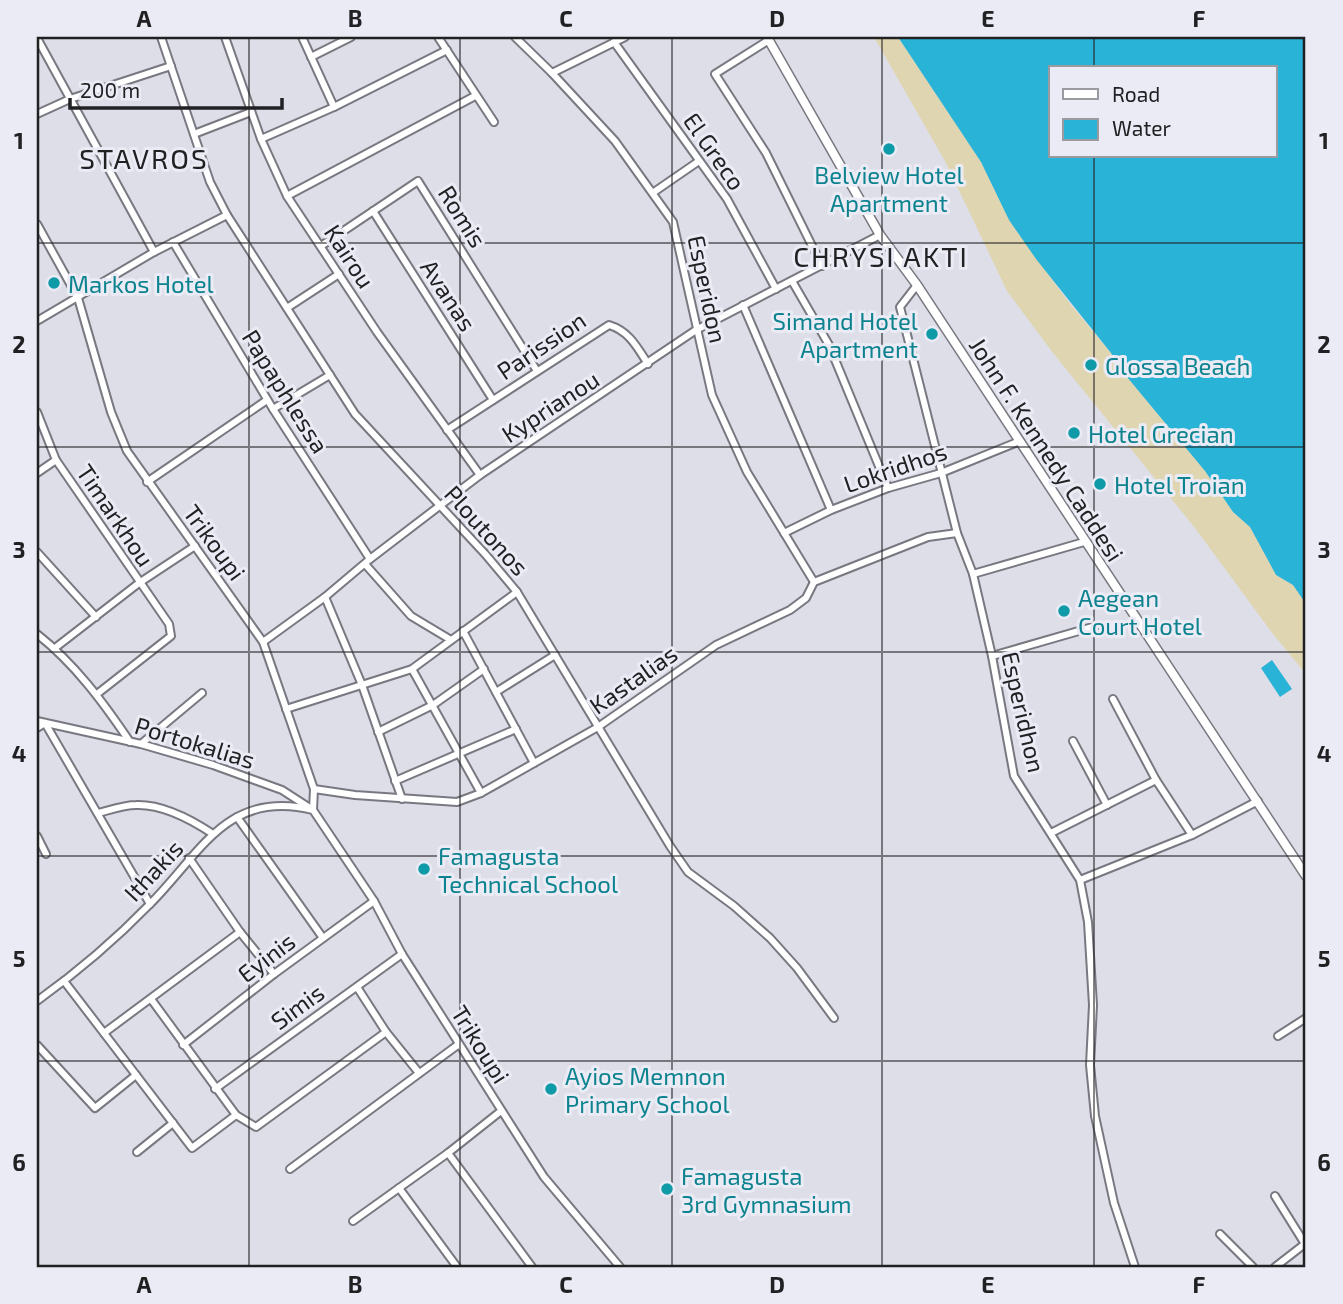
<svg xmlns="http://www.w3.org/2000/svg" width="1343" height="1304" font-family="'Exo 2',sans-serif">
<rect width="100%" height="100%" fill="#dedee8"/>
<!-- sand -->
<path fill="#dfd5b0" d="M874 37H898L981 162 1009 220 1067 300 1111 353 1127 377 1205 471 1233 512 1250 527 1276 575 1293 585 1306 604V674L1273 634 1195 528 1053 353 1007 291 946 163Z"/>
<!-- water -->
<g fill="#29b3d6" fill-rule="evenodd">
<path d="M898 37H1306V604L1293 585 1276 575 1250 527 1233 512 1205 471 1127 377 1111 353 1036 259 1009 220 981 162ZM1051 68H1275V156H1051Z"/>
<path d="M1272 660 1292 689 1280 697 1261 668Z"/>
</g>
<g fill="none" stroke-linecap="round" stroke-linejoin="round">
<!-- minor casing -->
<g stroke="#787881" stroke-width="10">
<g id="minor">
<path d="M161 37 210 182 227 215 355 414 486 555 517 592 670 846 688 872 734 906 770 938 797 968 834 1018"/>
<path d="M225 37 261 139 287 196 377 332 480 475"/>
<path d="M302 37 334 107"/>
<path d="M438 37 494 122"/>
<path d="M515 37 552 73 615 141 673 222 712 395 747 472 814 582"/>
<path d="M37 38 154 252"/>
<path d="M769 40 715 74 766 153 822 266"/>
<path d="M614 42 727 199 776 289"/>
<path d="M311 57 351 37"/>
<path d="M552 73 625 37"/>
<path d="M37 114 70 99 171 66"/>
<path d="M194 134 251 112"/>
<path d="M261 139 334 107 447 50"/>
<path d="M654 192 699 161"/>
<path d="M287 196 475 96"/>
<path d="M373 211 493 400"/>
<path d="M37 224 78 298 111 412 127 451 263 642 314 789 313 810C227 789 201 853 150 904 116 939 76 973 37 1001"/>
<path d="M173 242 273 409 370 559"/>
<path d="M321 246 418 181 537 371"/>
<path d="M792 281 829 345 888 488"/>
<path d="M917 285 900 307 957 533 973 574 992 656 1014 776 1080 880 1088 922 1093 1005 1090 1065 1095 1116 1114 1203 1135 1267"/>
<path d="M743 305 831 510"/>
<path d="M287 308 339 274"/>
<path d="M37 321 154 252 227 215"/>
<path d="M273 409 330 375"/>
<path d="M37 412 56 460 169 624 171 636 97 694"/>
<path d="M447 430 609 325C629 331 637 347 648 364"/>
<path d="M37 473 56 460"/>
<path d="M147 482 267 400"/>
<path d="M784 533 831 510 888 488 941 473 1020 441"/>
<path d="M37 552 96 617"/>
<path d="M365 564 411 616 451 640"/>
<path d="M973 574 1084 542"/>
<path d="M325 597 362 685 402 799"/>
<path d="M463 631 534 763"/>
<path d="M37 634C75 664 103 702 130 742"/>
<path d="M263 642 325 597 370 559 480 475 696 330 880 235"/>
<path d="M55 648 139 583 195 546"/>
<path d="M992 656 1096 626"/>
<path d="M412 669 481 793"/>
<path d="M496 692 555 655"/>
<path d="M1113 699 1156 780 1192 835"/>
<path d="M286 709 412 669 517 592"/>
<path d="M37 721 141 744 213 765 282 790 313 810 374 901 402 954 544 1177 620 1267"/>
<path d="M37 728 45 723 150 904"/>
<path d="M378 732 433 705 484 669"/>
<path d="M1073 741 1107 805"/>
<path d="M141 744 202 693"/>
<path d="M395 781 516 729"/>
<path d="M314 789 355 795 457 802 481 793 598 727 716 645 790 610 806 598 814 582 928 537 957 533"/>
<path d="M98 813C110 810 124 805 136 805 163 804 192 820 213 834"/>
<path d="M237 817 323 938"/>
<path d="M1051 833 1156 780"/>
<path d="M37 836 46 854"/>
<path d="M189 858 240 932 274 974"/>
<path d="M1080 880 1192 835 1258 801"/>
<path d="M64 981 192 1148 236 1115 151 999"/>
<path d="M357 987 386 1032 419 1073"/>
<path d="M104 1033 240 932"/>
<path d="M1278 1036 1306 1018"/>
<path d="M37 1045 95 1108 136 1075"/>
<path d="M183 1045 274 974 374 901"/>
<path d="M215 1089 402 954"/>
<path d="M236 1115 256 1127 386 1032"/>
<path d="M137 1152 173 1123"/>
<path d="M448 1153 532 1267"/>
<path d="M290 1169 459 1044"/>
<path d="M399 1188 457 1267"/>
<path d="M1275 1196 1305 1244"/>
<path d="M353 1221 448 1153 501 1111"/>
<path d="M1220 1234 1253 1267"/>
<path d="M1275 1267 1306 1243"/>
</g>
</g>
<!-- tertiary casing -->
<g stroke="#787881" stroke-width="11">
<path id="tertiary" d="M767 37 880 235 917 285 1306 876"/>
</g>
<!-- minor -->
<use href="#minor" stroke="#fff" stroke-width="6"/>
<!-- tertiary -->
<use href="#tertiary" stroke="#fff" stroke-width="8"/>
</g>
<!-- grid -->
<path fill="none" stroke="#212124" stroke-width="2" stroke-opacity="0.55" d="M249 37V1267M460 37V1267M672 37V1267M882 37V1267M1094 37V68M1094 156V1267M37 243H1306M37 447H1306M37 652H1306M37 856H1306M37 1061H1306"/>
<!-- markers -->
<g fill="#0f9aa8" stroke="#ebebf5" stroke-width="2.5">
<circle cx="889" cy="149" r="7"/>
<circle cx="54" cy="283" r="7"/>
<circle cx="932" cy="334" r="7"/>
<circle cx="1091" cy="365" r="7"/>
<circle cx="1074" cy="433" r="7"/>
<circle cx="1100" cy="484" r="7"/>
<circle cx="1064" cy="611" r="7"/>
<circle cx="424" cy="869" r="7"/>
<circle cx="551" cy="1089" r="7"/>
<circle cx="667" cy="1189" r="7"/>
</g>
<g text-anchor="middle" dominant-baseline="central" stroke-width="6" stroke-linejoin="round" paint-order="stroke">
<!-- street labels -->
<g font-size="24" fill="#212124" stroke="#ebebf5">
<text transform="translate(715 151) rotate(55)">El Greco</text>
<text transform="translate(463 216) rotate(58)">Romis</text>
<text transform="translate(350 256) rotate(57)">Kairou</text>
<text transform="translate(708 289) rotate(78)">Esperidon</text>
<text transform="translate(449 295) rotate(57)">Avanas</text>
<text transform="translate(541 345) rotate(-34)">Parission</text>
<text transform="translate(286 391) rotate(58)">Papaphlessa</text>
<text transform="translate(550 406) rotate(-33)">Kyprianou</text>
<text transform="translate(1047 449) rotate(57)">John F. Kennedy Caddesi</text>
<text transform="translate(895 467) rotate(-19)">Lokridhos</text>
<text transform="translate(116 515) rotate(56)">Timarkhou</text>
<text transform="translate(487 530) rotate(48)">Ploutonos</text>
<text transform="translate(215 542) rotate(54)">Trikoupi</text>
<text transform="translate(633 679) rotate(-35)">Kastalias</text>
<text transform="translate(1024 712) rotate(77)">Esperidhon</text>
<text transform="translate(195 742) rotate(17)">Portokalias</text>
<text transform="translate(153 870) rotate(-47)">Ithakis</text>
<text transform="translate(266 957) rotate(-37)">Eyinis</text>
<text transform="translate(297 1006) rotate(-36)">Simis</text>
<text transform="translate(481 1044) rotate(58)">Trikoupi</text>
</g>
<!-- culture labels -->
<g font-size="24" fill="#0d838f" stroke="#ebebf5" text-anchor="start">
<text x="889" y="174" text-anchor="middle">Belview Hotel<tspan x="889" dy="28">Apartment</tspan></text>
<text x="68" y="283">Markos Hotel</text>
<text x="918" y="320" text-anchor="end">Simand Hotel<tspan x="918" dy="28">Apartment</tspan></text>
<text x="1105" y="365">Glossa Beach</text>
<text x="1088" y="433">Hotel Grecian</text>
<text x="1114" y="484">Hotel Troian</text>
<text x="1078" y="597">Aegean<tspan x="1078" dy="28">Court Hotel</tspan></text>
<text x="438" y="855">Famagusta<tspan x="438" dy="28">Technical School</tspan></text>
<text x="565" y="1075">Ayios Memnon<tspan x="565" dy="28">Primary School</tspan></text>
<text x="681" y="1175">Famagusta<tspan x="681" dy="28">3rd Gymnasium</tspan></text>
</g>
<!-- quarter labels -->
<g font-size="28" letter-spacing="2" fill="#212124" stroke="#ebebf5">
<text x="144" y="158">STAVROS</text>
<text x="881" y="256">CHRYSI AKTI</text>
</g>
</g>
<!-- border -->
<rect width="1343" height="1304" fill="none" stroke="#ebebf5" stroke-width="77"/>
<!-- legend -->
<rect x="1049" y="66" width="228" height="91" fill="#ebebf5" stroke="#9a9aa1" stroke-width="2"/>
<rect x="1063" y="89" width="35" height="10" fill="#ffffff" stroke="#9a9aa1" stroke-width="2"/>
<text x="1112" y="102" font-size="21" fill="#212124">Road</text>
<rect x="1063" y="119" width="35" height="21" fill="#29b3d6" stroke="#9a9aa1" stroke-width="2"/>
<text x="1112" y="136" font-size="21" fill="#212124">Water</text>
<!-- scale -->
<path d="M70 98v10h212v-10" fill="none" stroke="#212124" stroke-width="3.5"/>
<text x="80" y="98" font-size="21" fill="#212124" stroke="#ebebf5" stroke-width="5" paint-order="stroke">200 m</text>
<rect x="38" y="38" width="1266" height="1228" fill="none" stroke="#212124" stroke-width="2.5"/>
<g font-size="23" text-anchor="middle" font-weight="bold" fill="#212124">
<text x="144" y="27">A</text>
<text x="355" y="27">B</text>
<text x="566" y="27">C</text>
<text x="777" y="27">D</text>
<text x="988" y="27">E</text>
<text x="1199" y="27">F</text>
<text x="19" y="149">1</text>
<text x="1324" y="149">1</text>
<text x="19" y="353">2</text>
<text x="1324" y="353">2</text>
<text x="19" y="558">3</text>
<text x="1324" y="558">3</text>
<text x="19" y="762">4</text>
<text x="1324" y="762">4</text>
<text x="19" y="967">5</text>
<text x="1324" y="967">5</text>
<text x="19" y="1171">6</text>
<text x="1324" y="1171">6</text>
<text x="144" y="1293">A</text>
<text x="355" y="1293">B</text>
<text x="566" y="1293">C</text>
<text x="777" y="1293">D</text>
<text x="988" y="1293">E</text>
<text x="1199" y="1293">F</text>
</g>
</svg>
